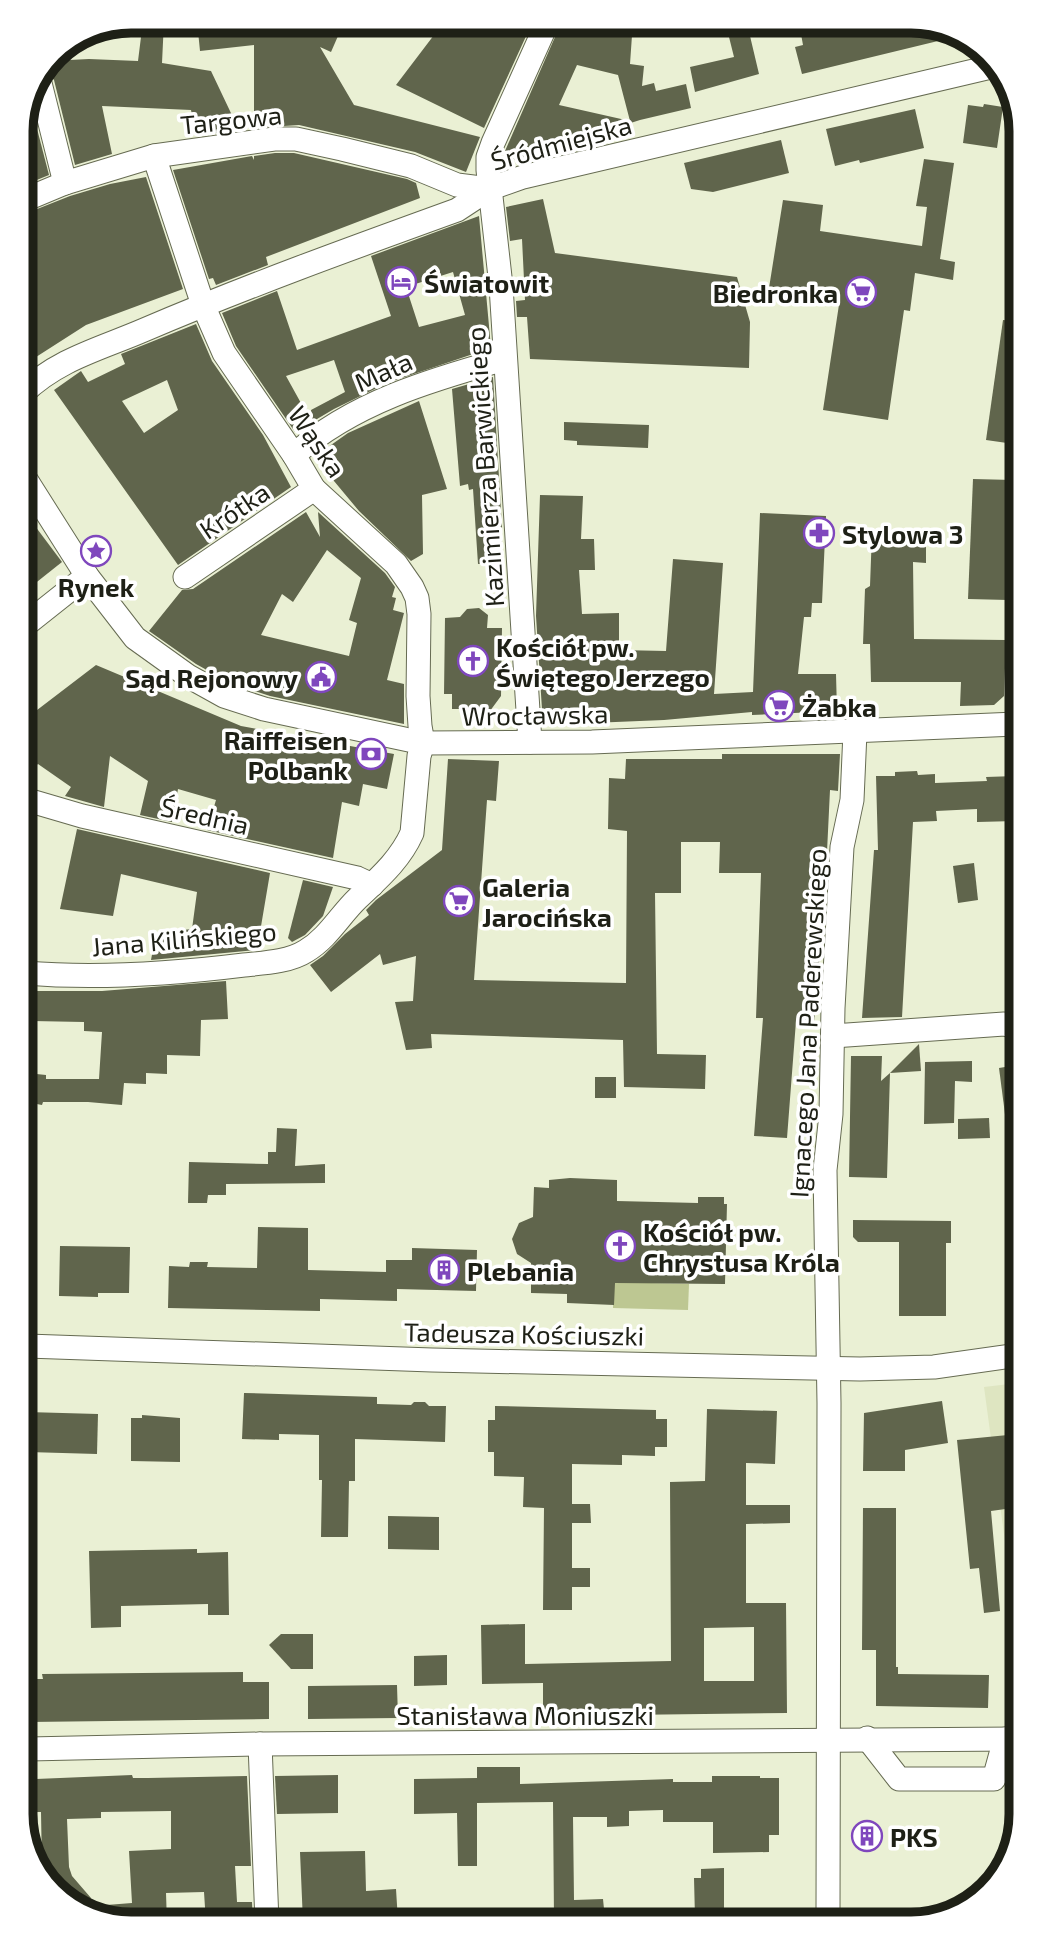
<svg xmlns="http://www.w3.org/2000/svg" width="1042" height="1945" font-family="'Exo 2',sans-serif">
<rect width="100%" height="100%" fill="#eaf0d4"/>
<!-- built -->
<path fill="#dee5c1" d="M1019 1383 1020 1714H1005L1006 1549 984 1387Z"/>
<!-- green -->
<path fill="#bdc792" d="M613 1282 689 1284 688 1310 613 1308Z"/>
<!-- building -->
<g fill="#60654c" fill-rule="evenodd">
<path d="M143 21H164L162 63 211 71 239 130 196 136 191 110 102 106 112 154 75 165 54 80 46 71 50 61 89 59 138 61Z"/>
<path d="M197 21H337L331 33 338 36 331 52 320 47 354 105 480 137 466 172 415 152 299 125 254 128V45L200 51Z"/>
<path d="M405 21H533L484 128 396 85 434 35Z"/>
<path d="M562 21H633L630 64 644 66 642 86 654 83 656 91 686 84 691 108 640 120 515 160 505 151ZM577 65 618 75 630 121 559 105Z"/>
<path d="M835 21H919L935 27 938 41 802 74 795 47 803 45 801 34 809 32 808 28Z"/>
<path d="M728 33 750 36 759 74 695 92 690 67 734 57Z"/>
<path d="M984 104 1003 107 997 148 963 143 968 105 983 107Z"/>
<path d="M915 109 924 148 860 163 859 160 835 166 826 129Z"/>
<path d="M35 121 49 175 22 186 21 124 22 122Z"/>
<path d="M781 140 789 173 713 192 691 189 684 163Z"/>
<path d="M275 153H294L407 179 416 183 420 198 266 257 268 265 216 285 213 278 209 279 173 170 252 156 254 160V156Z"/>
<path d="M924 159 954 163 940 259 955 262 953 280 915 273 910 311 904 310 888 420 823 410 840 298 769 288 783 200 823 205 820 231 922 246 927 207 916 206Z"/>
<path d="M146 177 183 289 86 325 22 366V215L70 196 110 184Z"/>
<path d="M543 199 555 253 737 277 750 322 749 368 530 359 527 317H517L516 301 525 300 522 239 510 241 506 207Z"/>
<path d="M479 216 491 348 387 383 334 409 295 432 236 346 222 313 277 291 297 350 374 322 391 316 371 256ZM453 272 465 315 419 327 406 287ZM334 360 345 392 311 410 312 423 286 376Z"/>
<path d="M1003 320 1014 321V444L986 440Z"/>
<path d="M196 324 212 361 263 435 291 487 178 565 54 390 81 371 88 382 125 364 121 354ZM167 380 178 410 144 433 122 401Z"/>
<path d="M493 377 502 528V562L478 564 473 489 469 490 468 484 460 486 452 389Z"/>
<path d="M419 401 447 489 422 495 423 554 411 561 359 511 314 457 348 433Z"/>
<path d="M564 422 649 425 648 448 577 445V441L564 440Z"/>
<path d="M973 479 1013 480 1008 600 968 599Z"/>
<path d="M540 495 583 496 581 539H594L595 570H579L582 614 619 613V650L666 651 673 559 723 563 714 694 753 692 760 513 826 516 822 603H812L811 617H804L798 674H836L837 711 752 715V712L664 720 543 725 536 616Z"/>
<path d="M23 510 62 562 23 593Z"/>
<path d="M306 512 320 537 318 512 385 573 395 587 392 597 396 598 393 610 404 613 387 680 404 684V724L270 696 230 683 196 664 149 631 182 590 193 589ZM327 550 361 578 349 620 357 623 349 656 261 635 282 594 293 602Z"/>
<path d="M872 532 926 534V563L913 562 914 639 1006 640 1004 696 994 705 960 706 961 682H871L870 644H863L865 589 870 586Z"/>
<path d="M479 608 488 615 487 628H502L501 696 487 715H462V709H452V694H444L445 618 460 617 467 609Z"/>
<path d="M96 665 241 726 394 754 387 789 363 784 359 806 342 802 333 858 207 830 216 800 178 789 172 822 140 815 148 781 110 756 104 807 65 796 71 787 38 764 24 775V720Z"/>
<path d="M722 754H840L838 791 830 790 825 893 814 1023 796 1021 787 1138 754 1136 763 1018H756L761 873H719L720 842H681V893H655L657 1054 706 1055 705 1089 624 1087 623 1040 431 1034 432 1048 406 1050 395 1002 413 1001 416 956 383 965 380 954 331 992 310 965 323 956 345 934 369 915 366 910 376 900 442 850 448 759 499 761 496 801 487 800 474 980 626 983 627 831 608 829 609 778 625 779 626 759H722Z"/>
<path d="M917 771 918 775 935 774V783L987 781 986 777 1016 776V821L977 822V809L936 811 937 821 913 822 902 1017 862 1018 874 850H878L876 776H895V772Z"/>
<path d="M77 829 270 873 257 950 151 960 156 933 192 929 197 892 121 874 113 916 60 909Z"/>
<path d="M974 863 978 900 958 903 953 866Z"/>
<path d="M303 880 333 887 323 916 305 935 292 942 288 938Z"/>
<path d="M226 981 228 1019 201 1020 200 1056 167 1055V1074L146 1073V1084L124 1083 122 1105 88 1102H43L42 1105 26 1102 27 1073 46 1075V1079H99L102 1032 84 1031V1022L32 1021 36 991H102Z"/>
<path d="M919 1044 921 1071 890 1073Z"/>
<path d="M851 1056H882L881 1081 890 1073 887 1178 849 1177Z"/>
<path d="M972 1061V1082L955 1081 954 1123 924 1124 925 1062Z"/>
<path d="M1017 1065 1018 1121 1006 1122 999 1068Z"/>
<rect x="595" y="1077" width="21" height="21"/>
<path d="M989 1118 990 1138 958 1139V1119Z"/>
<path d="M277 1128 297 1129 295 1166 325 1164V1183L226 1184V1195H208L207 1203H188L189 1162 268 1164V1152H276Z"/>
<path d="M570 1178 617 1180V1201L698 1203V1197H724V1204H727L725 1284 615 1283 614 1305 567 1303V1294L531 1293V1263L517 1254 512 1239 519 1223 533 1217 534 1187 549 1188V1180Z"/>
<path d="M853 1220 951 1221V1243H946V1316H899V1242H858L853 1237Z"/>
<path d="M258 1227 308 1228V1270L386 1272V1260H412V1248L477 1250 476 1291 397 1289V1301L320 1299V1311L168 1308 169 1266 189 1267 190 1262H208L207 1267 257 1268Z"/>
<path d="M60 1246 130 1247 129 1293H98V1297L59 1296Z"/>
<path d="M244 1393 377 1397V1404L411 1405 414 1402H425L429 1406H446L445 1442 355 1439V1481H349L348 1537H321L322 1480H319V1435L279 1434V1440L242 1439Z"/>
<path d="M942 1401 948 1443 905 1450V1471H863L864 1413Z"/>
<path d="M495 1406 656 1410V1419H667V1447H655V1456L622 1455V1465L572 1464V1504H590L591 1523H572V1568H590V1587H572V1610H543L544 1508 523 1507 524 1477 494 1476V1452H488V1420H495Z"/>
<path d="M707 1409 777 1411 775 1464 746 1463V1505H790V1523L746 1524V1603H786L787 1713 543 1716V1683L482 1684 481 1625 525 1624V1664L671 1661 670 1482 705 1481ZM754 1627V1681H704V1628Z"/>
<path d="M27 1412 98 1414 97 1454 28 1452Z"/>
<path d="M142 1415 180 1418V1462L131 1461V1418H142Z"/>
<path d="M1019 1434V1507L991 1511 1000 1611 984 1613 979 1568 970 1569 957 1440Z"/>
<path d="M863 1508H896V1667H898V1674L989 1675 988 1708 876 1706V1650H862Z"/>
<path d="M388 1516 439 1517V1550L388 1549Z"/>
<path d="M197 1549V1553L228 1552 229 1615H208V1604L121 1606V1627L91 1628 89 1551Z"/>
<path d="M281 1634H313V1669H291L269 1645Z"/>
<path d="M447 1655V1685L414 1686V1656Z"/>
<path d="M243 1672V1682H269V1719L29 1722V1679H43L42 1674Z"/>
<path d="M397 1685 398 1718 308 1719V1686Z"/>
<path d="M477 1767H520V1784L673 1779V1782H712V1776H760V1778H779V1835H769V1852L713 1853V1822H663V1810L629 1811V1826L607 1827V1817H573L574 1900 603 1899 605 1919H554L553 1802 477 1803V1866H458L457 1813 414 1814V1779L477 1778Z"/>
<path d="M132 1775 133 1778H148L247 1776 251 1866H235L237 1902H252L253 1922 206 1923 204 1892 166 1893 167 1923 124 1924 69 1905 65 1899 42 1868 41 1812H37L36 1779ZM171 1811V1849L129 1851 132 1903 81 1907 91 1898 72 1876 69 1867 67 1819 101 1818V1812Z"/>
<path d="M338 1775V1813L277 1814 275 1776Z"/>
<path d="M365 1851 366 1891 396 1889 398 1921 303 1922 300 1852Z"/>
<path d="M724 1868V1918H695L694 1878H701V1869Z"/>
</g>
<g fill="none" stroke-linecap="round" stroke-linejoin="round">
<!-- minor casing -->
<g stroke="#666b52" stroke-width="25">
<g id="minor">
<path d="M40 83 65 183"/>
<path d="M154 156 203 305 224 353 294 455 314 489 396 564 412 587 417 598 419 614 418 696 420 726 423 743"/>
<path d="M22 201 65 183 154 156 274 139H296L342 149 411 166 457 185 489 189"/>
<path d="M23 393C58 359 100 349 144 330 247 286 352 248 457 210L489 189 523 177 995 66"/>
<path d="M294 455C352 403 430 380 505 359"/>
<path d="M23 475 87 576 135 638 188 676 224 696 264 709 423 743 592 742 1016 724"/>
<path d="M185 577 314 489"/>
<path d="M24 626 87 576"/>
<path d="M530 742 501 286 488 170V157L493 143 548 21"/>
<path d="M24 799 82 816 357 878 372 885"/>
<path d="M25 973C98 979 171 974 244 965 263 963 289 962 306 951 328 938 340 915 358 898 379 878 400 860 412 833L419 756 423 743"/>
<path d="M833 1036 1004 1024 1017 1027"/>
<path d="M27 1346 432 1360 860 1369 934 1367 1019 1355"/>
<path d="M867 1738 899 1779H994L1005 1739"/>
<path d="M260 1744 267 1922"/>
<path d="M29 1749 260 1744 1021 1739"/>
<path d="M828 1917 829 1403 825 1170 831 1114 833 1008 842 847 852 800 855 732"/>
</g>
</g>
<!-- minor -->
<use href="#minor" stroke="#fff" stroke-width="23"/>
</g>
<!-- icons -->
<defs>
<g id="hotel-ring" transform="scale(1.575)"><circle r="9.5" fill="#fff" stroke="#7f47bd" stroke-width="1.5"/><path d="M-6-4.5h1.5V1H6V5H4.5V3h-9V5H-6ZM-4 0a1.8 1.8 0 1 1 3.6 0ZM.5 0V-2.5h3Q6-2.5 6 0Z" fill="#7f47bd"/></g>
<g id="supermarket-ring" transform="scale(1.575)"><circle r="9.5" fill="#fff" stroke="#7f47bd" stroke-width="1.5"/><path d="M-6-5.5h2.5l.6 2H6L4.5 2H-2.5L-4.4-4H-6ZM-1.5 3.2a1.3 1.3 0 1 0 .1 0ZM3 3.2a1.3 1.3 0 1 0 .1 0Z" fill="#7f47bd"/></g>
<g id="pharmacy-ring" transform="scale(1.575)"><circle r="9.5" fill="#fff" stroke="#7f47bd" stroke-width="1.5"/><path d="M-2-6h4v4h4v4h-4v4h-4v-4h-4v-4h4Z" fill="#7f47bd"/></g>
<g id="sight-ring" transform="scale(1.575)"><circle r="9.5" fill="#fff" stroke="#7f47bd" stroke-width="1.5"/><path d="M0-6L1.8-2.2L6-1.7L2.9 1.2L3.7 5.4L0 3.3L-3.7 5.4L-2.9 1.2L-6-1.7L-1.8-2.2Z" fill="#7f47bd"/></g>
<g id="church-ring" transform="scale(1.575)"><circle r="9.5" fill="#fff" stroke="#7f47bd" stroke-width="1.5"/><path d="M-1.2-6h2.4v3.5h3.3v2.4h-3.3V6h-2.4V-.1h-3.3v-2.4h3.3Z" fill="#7f47bd"/></g>
<g id="civic-ring" transform="scale(1.575)"><circle r="9.5" fill="#fff" stroke="#7f47bd" stroke-width="1.5"/><path d="M-.6-6.5H3V-4.5H.6V-3L4-1V1h2V6H-6V1h2V-1L-.6-3ZM-1.2 2.5V6h2.4V2.5Z" fill="#7f47bd"/></g>
<g id="bank-ring" transform="scale(1.575)"><circle r="9.5" fill="#fff" stroke="#7f47bd" stroke-width="1.5"/><path d="M-6-4H6V4H-6ZM0-2.3a2.3 2.3 0 1 0 0 4.6a2.3 2.3 0 1 0 0-4.6Z" fill="#7f47bd"/></g>
<g id="building-ring" transform="scale(1.575)"><circle r="9.5" fill="#fff" stroke="#7f47bd" stroke-width="1.5"/><path d="M-4-6H4V6H1V3H-1V6H-4ZM-2.5-4.3h1.7v1.8h-1.7ZM.8-4.3h1.7v1.8H.8ZM-2.5-1h1.7V.8h-1.7ZM.8-1h1.7V.8H.8Z" fill="#7f47bd"/></g>
</defs>
<g fill-rule="evenodd">
<use href="#hotel-ring" x="401" y="282"/>
<use href="#supermarket-ring" x="861" y="292"/>
<use href="#pharmacy-ring" x="819" y="533"/>
<use href="#sight-ring" x="96" y="551"/>
<use href="#church-ring" x="473" y="661"/>
<use href="#civic-ring" x="321" y="677"/>
<use href="#supermarket-ring" x="779" y="706"/>
<use href="#bank-ring" x="371" y="754"/>
<use href="#supermarket-ring" x="459" y="901"/>
<use href="#church-ring" x="620" y="1246"/>
<use href="#building-ring" x="444" y="1270"/>
<use href="#building-ring" x="867" y="1836"/>
</g>
<g text-anchor="middle" dominant-baseline="central" stroke-width="7" stroke-linejoin="round" paint-order="stroke">
<!-- street labels -->
<g font-size="26" fill="#1e2016" stroke="#fff">
<text transform="translate(231 119) rotate(-6)">Targowa</text>
<text transform="translate(561 142) rotate(-15)">Śródmiejska</text>
<text transform="translate(383 371) rotate(-24)">Mała</text>
<text transform="translate(318 441) rotate(56)">Wąska</text>
<text transform="translate(484 467) rotate(-94)">Kazimierza Barwickiego</text>
<text transform="translate(234 510) rotate(-34)">Krótka</text>
<text transform="translate(535 714) rotate(-1)">Wrocławska</text>
<text transform="translate(205 815) rotate(13)">Średnia</text>
<text transform="translate(184 938) rotate(-5)">Jana Kilińskiego</text>
<text transform="translate(807 1023) rotate(-87)">Ignacego Jana Paderewskiego</text>
<text transform="translate(524 1333) rotate(1)">Tadeusza Kościuszki</text>
<text x="525" y="1714">Stanisława Moniuszki</text>
</g>
<!-- poi labels -->
<g font-size="26" font-weight="bold" fill="#1e2016" stroke="#fff" text-anchor="start">
<text x="424" y="282">Światowit</text>
<text x="838" y="292" text-anchor="end">Biedronka</text>
<text x="842" y="533">Stylowa 3</text>
<text x="96" y="586" text-anchor="middle">Rynek</text>
<text x="496" y="646">Kościół pw.<tspan x="496" dy="30">Świętego Jerzego</tspan></text>
<text x="298" y="677" text-anchor="end">Sąd Rejonowy</text>
<text x="802" y="706">Żabka</text>
<text x="348" y="739" text-anchor="end">Raiffeisen<tspan x="348" dy="30">Polbank</tspan></text>
<text x="482" y="886">Galeria<tspan x="482" dy="30">Jarocińska</tspan></text>
<text x="643" y="1231">Kościół pw.<tspan x="643" dy="30">Chrystusa Króla</tspan></text>
<text x="467" y="1270">Plebania</text>
<text x="890" y="1836">PKS</text>
</g>
</g>
<!-- crop -->
<path d="M0 0H1042V1945H0ZM131 33H911A98 98 0 0 1 1009 131V1814A98 98 0 0 1 911 1912H131A98 98 0 0 1 33 1814V131A98 98 0 0 1 131 33Z" fill="#fff" fill-rule="evenodd"/>
<path fill="none" stroke="#1e2016" stroke-width="9" d="M131 33H911A98 98 0 0 1 1009 131V1814A98 98 0 0 1 911 1912H131A98 98 0 0 1 33 1814V131A98 98 0 0 1 131 33Z"/>
</svg>
